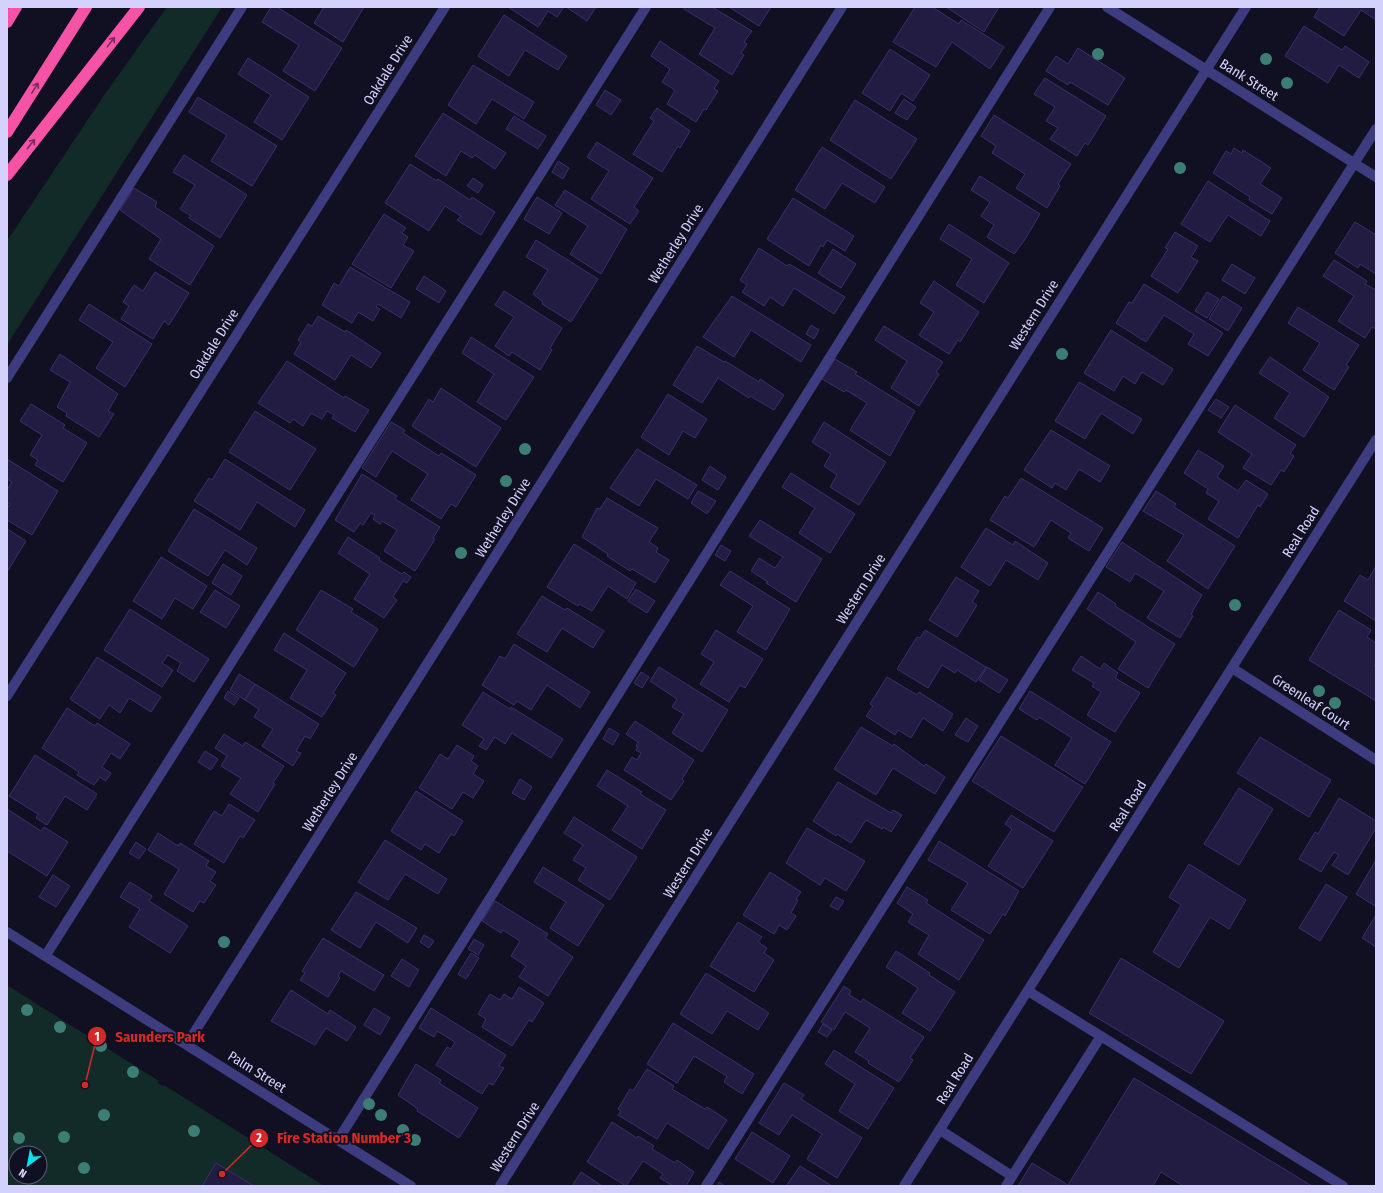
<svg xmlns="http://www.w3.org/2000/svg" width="1383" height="1193" font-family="'Fira Sans Condensed',sans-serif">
<rect width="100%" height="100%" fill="#110f22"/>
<!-- green -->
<g fill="#122b29" fill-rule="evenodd">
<path d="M167 7H222L7 345V241L105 94Z"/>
<path d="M7 985 159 1081 158 1083 163 1086 164 1085 324 1186H7ZM16 1153H40V1177H16Z"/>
</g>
<!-- building -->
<g fill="#221c42" stroke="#392f6c">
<path d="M271 7H277L342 48 315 91 283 71 299 45 262 22Z"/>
<path d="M324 7H364L343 42 314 23Z"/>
<path d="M508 7H564L557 17 548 11 538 27Z"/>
<path d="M566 7H596L587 21Z"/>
<path d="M685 7H712L752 31 744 42 747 44 741 53 744 55 732 75 699 54 715 28 684 9Z"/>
<path d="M729 7H771L759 26Z"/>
<path d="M915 7H932L959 24 961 20 1004 47 990 69 952 42 936 67 893 42Z"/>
<path d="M946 7H999L984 32Z"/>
<path d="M1320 7H1376V20L1361 10 1344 36 1314 17Z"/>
<path d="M504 15 567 56 558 70 525 50 509 76 478 56Z"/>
<path d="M1304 26 1342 50 1345 46 1369 62 1359 78 1339 65 1328 83 1285 56Z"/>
<path d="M660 41 719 81 714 89 718 91 706 110 704 109 696 122 667 104 675 90 662 82 670 69 651 56Z"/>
<path d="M1078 48 1125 78 1108 105 1070 82 1068 85 1046 71 1056 56 1068 64Z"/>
<path d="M890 49 930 75 913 101 901 93 890 111 862 93Z"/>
<path d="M248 58 309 97 282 140 254 122 271 95 238 74Z"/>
<path d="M473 65 534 102 524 119 492 99 476 124 448 105Z"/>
<path d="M1045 78 1106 116 1088 145 1085 143 1077 156 1050 139 1058 128 1046 121 1055 107 1034 94Z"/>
<path d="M605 90 621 100 611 115 596 105Z"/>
<path d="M198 97 277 146 252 186 211 161 227 135 189 112Z"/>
<path d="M904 99 916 107 907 120 895 113Z"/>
<path d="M855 100 917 139 891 179 830 140Z"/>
<path d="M657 108 690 131 680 148 678 146 662 172 633 154 654 121 650 118Z"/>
<path d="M443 113 506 153 495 169 475 155 472 158 461 151 446 176 415 156Z"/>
<path d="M994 115 1071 164 1058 184 1060 186 1047 208 1016 188 1025 174 992 153 996 146 981 136Z"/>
<path d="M514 116 546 136 538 149 506 129Z"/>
<path d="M597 142 653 178 634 207 639 211 630 224 591 199 609 171 587 157Z"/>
<path d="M822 147 885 187 875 203 842 183 825 209 795 190Z"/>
<path d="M1234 148 1242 153 1243 150 1271 168 1260 184 1282 198 1272 214 1249 200 1250 197 1213 173 1226 151 1231 154Z"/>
<path d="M184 155 247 195 220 238 189 218 191 216 180 209 195 185 173 172Z"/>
<path d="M558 161 569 168 563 179 552 172Z"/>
<path d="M410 164 437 181 438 179 470 200 472 197 495 212 481 235 457 220 461 216 445 206 429 231 385 203Z"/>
<path d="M980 176 1040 214 1024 241 1014 254 987 237 994 225 981 216 990 202 971 190Z"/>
<path d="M473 178 483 185 478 193 467 186Z"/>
<path d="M1208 181 1270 221 1261 236 1228 215 1210 242 1181 224Z"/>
<path d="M134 188 157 202 155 207 214 246 190 285 149 259 161 239 120 210Z"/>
<path d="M565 190 627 229 601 274 570 254 588 226 555 205Z"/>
<path d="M537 197 562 213 549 234 524 219Z"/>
<path d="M793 198 854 236 845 251 827 240 823 247 821 245 809 266 767 239Z"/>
<path d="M384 214 406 228 402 233 408 237 403 245 414 251 391 288 352 264Z"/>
<path d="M1355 222 1376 235V274L1360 264 1358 268 1335 253Z"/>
<path d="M949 224 1009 263 984 303 956 285 972 259 940 239Z"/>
<path d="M1175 232 1198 246 1191 257 1198 261 1178 293 1151 276 1168 249 1165 248Z"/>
<path d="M536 240 598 279 571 322 542 304 543 302 533 294 548 270 526 257Z"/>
<path d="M759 248 787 266 789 264 845 297 834 314 794 288 783 306 770 297 764 306 742 292 747 285 740 280Z"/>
<path d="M833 249 856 264 841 288 818 273Z"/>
<path d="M1334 260 1367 281 1365 284 1376 290V329L1372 327 1365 338 1338 321 1354 296 1323 276Z"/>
<path d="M1232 264 1255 278 1245 294 1222 280Z"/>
<path d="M350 267 410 302 401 318 378 304 376 307 380 309 373 321 358 312 352 323 322 305 334 283 339 286Z"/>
<path d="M155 272 189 293 169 325 164 321 153 339 121 319 129 306 123 302 134 285 143 291Z"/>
<path d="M424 276 446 291 439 303 416 289Z"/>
<path d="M934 281 979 312 960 342 958 340 949 354 919 335 934 312 920 303Z"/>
<path d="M1144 284 1223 333 1208 356 1188 344 1194 334 1164 315 1146 342 1116 323 1129 302 1132 303Z"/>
<path d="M504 291 562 328 550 348 552 350 540 370 512 352 509 356 495 346 514 317 495 305Z"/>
<path d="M1207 292 1219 299 1207 318 1195 311Z"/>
<path d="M732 296 811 345 801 362 751 330 734 357 703 337Z"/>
<path d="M1223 296 1242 308 1228 331 1209 319Z"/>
<path d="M89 304 152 344 125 387 96 368 113 342 79 320Z"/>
<path d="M1298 307 1359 345 1346 365 1349 367 1334 390 1303 370 1320 343 1288 323Z"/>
<path d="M318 316 345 332 346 330 381 353 371 368 351 355 335 380 294 354 301 342 298 340 308 324 312 326Z"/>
<path d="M811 325 819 330 814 339 806 334Z"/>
<path d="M884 326 943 362 936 372 939 374 919 406 891 388 907 361 875 340Z"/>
<path d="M1111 330 1173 369 1163 385 1142 372 1135 384 1123 376 1114 391 1084 373Z"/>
<path d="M471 337 534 377 506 420 477 402 494 374 462 353Z"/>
<path d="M697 346 724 362 725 361 759 382 760 379 784 395 774 410 750 396 749 398 718 378 702 403 673 385Z"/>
<path d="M60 354 118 394 108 411 114 414 99 437 66 416 67 413 57 407 70 382 50 370Z"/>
<path d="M1270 357 1329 397 1304 437 1274 418 1290 393 1259 373Z"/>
<path d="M835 359 857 372 855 374 915 411 890 456 850 430 867 403 846 390 844 392 822 379Z"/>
<path d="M287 361 344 398 345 396 369 410 355 432 332 418 334 415 327 411 322 419 311 413 303 426 293 419 290 423 258 403Z"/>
<path d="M1079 382 1142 419 1133 434 1101 413 1085 439 1055 421Z"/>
<path d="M441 388 501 428 476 467 412 426 429 399 433 402Z"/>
<path d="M668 394 707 419 695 438 683 431 669 455 641 437Z"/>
<path d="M1216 399 1229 407 1221 418 1208 410Z"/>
<path d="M31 404 65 425 63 428 87 443 63 482 35 465 38 460 30 455 42 435 20 421Z"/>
<path d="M1235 405 1296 445 1290 454 1294 456 1284 472 1281 470 1271 485 1243 468 1252 454 1218 432Z"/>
<path d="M255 411 316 449 290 490 229 452Z"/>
<path d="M391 422 405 430 403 433 439 456 441 453 476 475 456 507 451 504 441 519 411 500 428 474 392 451 376 477 362 468Z"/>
<path d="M824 422 886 462 859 505 830 487 837 475 824 466 831 454 812 442Z"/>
<path d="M1051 430 1110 466 1100 482 1079 469 1066 490 1055 483 1052 488 1024 470Z"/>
<path d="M637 449 697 485 688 499 656 479 639 506 610 488Z"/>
<path d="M1198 450 1224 466 1217 477 1238 491 1246 480 1268 494 1260 507 1258 505 1238 538 1208 519 1219 501 1206 493 1208 489 1184 473Z"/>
<path d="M7 459 58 491 32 535 7 520V508L10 504 7 502V490L12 482 7 479Z"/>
<path d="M225 459 305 510 295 527 257 502 240 530 194 501 209 478 212 480Z"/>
<path d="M710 466 726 477 718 490 702 480Z"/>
<path d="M791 473 855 514 830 553 799 533 815 508 782 487Z"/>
<path d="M362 474 397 496 395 499 440 527 433 538 435 539 415 571 384 551 397 530 382 521 380 524 373 519 375 515 371 513 363 525 360 523 354 532 335 520Z"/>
<path d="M1021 478 1103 528 1089 551 1068 538 1071 533 1051 520 1034 547 990 520 1005 496 1008 498Z"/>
<path d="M698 491 716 501 707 514 691 503Z"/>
<path d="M1156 491 1176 504 1174 507 1235 546 1208 589 1167 561 1184 535 1143 511Z"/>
<path d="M607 498 658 528 649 542 658 548 656 552 669 560 655 583 632 569 630 571 607 556 608 554 582 537 597 508 600 509Z"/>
<path d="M194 509 257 548 247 565 225 550 208 576 168 551Z"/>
<path d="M760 520 822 559 796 602 766 583 768 582 751 571 759 558 775 568 783 557 749 536Z"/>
<path d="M986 528 1013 545 1015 541 1048 563 1038 580 1006 560 990 586 961 567Z"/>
<path d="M7 529 26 541 7 572Z"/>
<path d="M348 537 380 558 379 560 402 574 404 572 411 577 407 583 403 581 393 597 397 600 384 618 354 599 370 574 338 553Z"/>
<path d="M1122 542 1202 595 1191 614 1193 616 1180 638 1147 618 1164 591 1135 573 1130 582 1106 567Z"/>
<path d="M574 544 636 583 627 599 608 586 592 611 579 604 578 606 547 587Z"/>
<path d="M721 545 731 551 725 561 715 555Z"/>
<path d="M161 557 207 586 193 609 175 598 162 619 133 601Z"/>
<path d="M223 564 242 576 231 595 212 583Z"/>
<path d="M1376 566V621L1344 601 1360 575 1368 580Z"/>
<path d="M730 571 790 609 766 650 737 632 753 606 720 585Z"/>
<path d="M956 577 979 591 972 602 977 605 957 637 929 620Z"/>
<path d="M636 589 655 601 647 613 628 601Z"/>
<path d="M215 590 240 606 226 628 200 612Z"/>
<path d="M321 590 353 609 351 612 378 629 354 667 296 630Z"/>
<path d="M1098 592 1116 604 1115 606 1175 644 1148 688 1118 669 1136 642 1087 609Z"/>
<path d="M542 596 565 610 567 608 604 631 593 648 562 628 547 652 517 634Z"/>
<path d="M130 609 209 659 194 682 177 671 181 663 168 655 162 663 173 670 162 687 104 650Z"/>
<path d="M1339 610 1371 630 1367 637 1376 643V662L1374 666 1376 668V701L1309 660Z"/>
<path d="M716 630 763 659 745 688 740 685 729 702 700 684 714 662 701 654Z"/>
<path d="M925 630 986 667 976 682 957 670 955 673 942 665 928 688 897 669 917 637 920 638Z"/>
<path d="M284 633 346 673 333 693 336 695 322 717 290 698 307 670 274 650Z"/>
<path d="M514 644 590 692 580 708 547 685 531 710 517 701 514 705 482 685 500 656 505 659Z"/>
<path d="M1081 656 1100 669 1104 663 1118 673 1115 678 1140 693 1115 732 1087 715 1101 692 1092 686 1094 683 1072 670Z"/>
<path d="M97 657 161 697 151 712 129 698 120 713 109 705 100 719 70 699Z"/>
<path d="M659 667 728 710 702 752 672 733 684 714 672 707 677 699 650 681Z"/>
<path d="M987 667 1008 680 999 693 979 680Z"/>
<path d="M641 672 649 677 642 688 634 683Z"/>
<path d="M239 674 255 684 245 700 230 690Z"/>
<path d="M887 677 917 695 919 692 953 714 943 731 923 718 911 738 898 730 895 735 866 716 873 706 870 704Z"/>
<path d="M255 684 319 724 310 739 305 736 296 751 301 753 293 766 262 746 273 729 254 717 259 709 245 700Z"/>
<path d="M228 691 239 698 234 705 224 698Z"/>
<path d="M1030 691 1111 742 1085 784 1055 765 1072 738 1039 717 1037 720 1019 709Z"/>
<path d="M483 692 510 709 511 707 563 739 551 758 512 733 505 744 495 737 486 750 479 746 484 739 462 725Z"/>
<path d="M67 708 95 726 97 723 130 744 120 759 111 753 102 767 111 773 106 781 100 777 94 785 77 775 79 772 42 748Z"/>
<path d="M966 718 978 726 968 742 955 735Z"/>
<path d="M635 721 694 760 682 779 684 781 671 800 624 770 632 757 637 760 641 753 636 750 638 747 636 746 638 742 626 734Z"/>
<path d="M861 727 893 746 894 744 924 766 926 764 945 777 935 794 893 768 876 795 834 769Z"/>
<path d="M609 728 619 734 613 745 603 739Z"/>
<path d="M224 734 243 746 245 742 284 766 273 783 275 784 258 812 230 794 241 778 221 766 227 756 215 748Z"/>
<path d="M1001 736 1083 787 1054 832 972 781Z"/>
<path d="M1260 737 1331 780 1309 817 1237 773Z"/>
<path d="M457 745 474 756 471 761 478 766 473 774 484 781 473 798 463 792 452 809 419 788 440 754 448 759Z"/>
<path d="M205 751 218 759 211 770 198 762Z"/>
<path d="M35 755 97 794 87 810 65 796 47 825 36 818 38 814 9 796Z"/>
<path d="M607 770 642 792 640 794 666 810 642 849 612 830 628 806 597 786Z"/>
<path d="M520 779 532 787 524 800 512 793Z"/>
<path d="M838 782 891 813 893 810 902 815 891 832 883 827 882 829 866 820 851 843 837 834 836 836 813 821Z"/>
<path d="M1239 788 1273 809 1239 865 1204 844Z"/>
<path d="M416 791 463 821 454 836 451 834 439 853 425 844 421 850 391 831Z"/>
<path d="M1339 798 1376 821V828L1348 875 1332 865 1339 855 1334 852 1321 872 1299 859 1315 832 1318 834Z"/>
<path d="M229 804 255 820 243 838 240 836 224 863 194 844 214 811 222 816Z"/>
<path d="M7 809 41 831 44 827 68 842 47 876 7 851Z"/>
<path d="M1011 815 1053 841 1023 888 988 866 1012 829 1005 824Z"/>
<path d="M574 817 637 857 610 900 578 880 586 868 573 860 583 845 564 833Z"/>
<path d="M807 828 865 861 846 891 825 878 820 885 786 863Z"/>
<path d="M158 833 178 846 180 843 209 861 206 866 216 872 210 881 216 885 204 903 200 901 193 912 164 894 179 869 148 850Z"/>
<path d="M385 840 447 879 438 894 405 874 388 900 358 882Z"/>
<path d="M939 841 1019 891 1005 916 1003 914 990 934 951 910 968 883 928 860Z"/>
<path d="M136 842 146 849 139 859 129 853Z"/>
<path d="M1376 860V903L1375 906 1356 894Z"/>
<path d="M1189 864 1246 900 1229 929 1210 917 1179 968 1153 952 1181 905 1169 897Z"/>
<path d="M543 867 604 905 578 946 550 928 566 902 534 882Z"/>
<path d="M770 872 801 892 796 899 798 900 791 913 796 916 787 930 779 925 774 934 743 915Z"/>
<path d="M53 875 70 886 56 907 39 897Z"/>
<path d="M130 882 152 896 149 901 188 926 170 953 129 927 140 909 120 897Z"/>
<path d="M1326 884 1347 897 1320 941 1299 928Z"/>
<path d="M907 887 928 900 926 903 984 940 959 980 918 954 929 935 908 922 913 914 897 903Z"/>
<path d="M356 892 417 928 408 943 376 922 360 948 331 930Z"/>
<path d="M836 897 844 901 838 910 830 906Z"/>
<path d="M495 901 548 934 545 938 573 957 548 996 519 977 526 966 511 956 520 941 503 930 501 933 482 921Z"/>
<path d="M1376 915V947L1362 938Z"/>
<path d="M738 922 762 937 758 942 767 948 764 953 774 960 754 992 710 966Z"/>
<path d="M424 935 434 941 429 948 420 942Z"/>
<path d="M323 938 384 975 374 991 341 971 338 976 340 978 328 997 300 980 305 973 302 971Z"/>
<path d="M474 939 484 945 478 955 468 949Z"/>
<path d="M896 951 930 973 929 975 955 992 930 1031 902 1013 918 988 886 967Z"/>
<path d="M471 953 479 958 466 979 458 974Z"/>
<path d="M1121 958 1224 1021 1191 1074 1089 1013Z"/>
<path d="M402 959 419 970 409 987 391 976Z"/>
<path d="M706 973 769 1013 758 1030 727 1011 712 1034 680 1014Z"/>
<path d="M844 986 851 991 849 995 861 1002 863 999 924 1037 910 1058 913 1060 899 1082 868 1063 869 1061 855 1052 870 1028 845 1012 834 1030 821 1022Z"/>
<path d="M519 987 544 1003 532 1022 529 1020 512 1046 482 1027 486 1019 478 1014 490 994 500 1000 504 994 512 999Z"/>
<path d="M291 990 328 1014 330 1010 356 1027 347 1041 326 1028 315 1045 271 1021Z"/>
<path d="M374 1008 390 1018 380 1035 364 1025Z"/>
<path d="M431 1008 506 1055 499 1066 504 1068 493 1085 489 1083 482 1094 436 1065 447 1047 451 1049 455 1042 437 1031 434 1037 419 1028Z"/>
<path d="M673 1023 754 1074 742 1094 724 1082 727 1076 694 1056 677 1083 647 1064Z"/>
<path d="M823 1024 832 1030 827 1037 818 1032Z"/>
<path d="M834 1050 894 1088 868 1129 839 1111 855 1084 825 1064Z"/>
<path d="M416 1064 441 1080 439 1083 478 1108 459 1138 417 1111 418 1109 398 1095Z"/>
<path d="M647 1069 674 1086 672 1089 705 1109 707 1107 727 1120 708 1149 667 1123 657 1139 618 1115 621 1111 618 1109 630 1089 633 1091Z"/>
<path d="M1134 1078 1312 1186H1183L1161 1172 1153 1186H1018L1032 1163 1068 1185Z"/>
<path d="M784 1083 804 1095 801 1099 862 1138 837 1178 807 1159 822 1134 792 1115 779 1135 759 1123Z"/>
<path d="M612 1122 637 1138 638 1136 654 1146 652 1149 675 1163 677 1160 694 1172 686 1186H673L660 1178 663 1174 643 1161 626 1186 587 1162Z"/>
<path d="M752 1132 790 1156 773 1183 735 1159Z"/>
<path d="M216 1163 254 1186H202Z"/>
<path d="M800 1166 832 1186H786Z"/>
<path d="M581 1172 602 1186H572Z"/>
<path d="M719 1182 725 1186H717Z"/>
</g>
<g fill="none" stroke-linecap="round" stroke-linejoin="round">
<!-- service -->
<g stroke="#3c3c7e" stroke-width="10">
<path d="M7 378 242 7"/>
<path d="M46 955 646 7"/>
<path d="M1028 991 1343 1186"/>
<path d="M940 1130 1012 1176"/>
<path d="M338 1140 1050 7"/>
<path d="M706 1186 1376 129"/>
<path d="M1006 1186 1101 1036"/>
</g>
<!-- minor -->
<g stroke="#3c3c7e" stroke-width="10">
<path d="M1107 7 1376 177"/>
<path d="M1232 668 1376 760"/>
<path d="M7 696 445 7"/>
<path d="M187 1044 842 7"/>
<path d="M500 1186 1246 7"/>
</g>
<!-- tertiary -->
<g stroke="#3c3c7e" stroke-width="10">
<path d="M7 932 411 1186"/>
<path d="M904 1186 1376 440"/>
</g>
<!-- motorway -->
<g stroke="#f653a7" stroke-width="12">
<path d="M7 22 16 7"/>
<path d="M7 132 86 7"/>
<path d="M7 175 139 7"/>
</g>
</g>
<!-- trees -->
<g fill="#3d7e74">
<circle cx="1098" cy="54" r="6"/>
<circle cx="1266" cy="59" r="6"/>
<circle cx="1287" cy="83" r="6"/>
<circle cx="1180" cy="168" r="6"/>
<circle cx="1062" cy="354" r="6"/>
<circle cx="525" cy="449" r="6"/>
<circle cx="506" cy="481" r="6"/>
<circle cx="461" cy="553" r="6"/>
<circle cx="1235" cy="605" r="6"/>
<circle cx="1319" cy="691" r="6"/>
<circle cx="1335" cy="703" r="6"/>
<circle cx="224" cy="942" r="6"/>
<circle cx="27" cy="1010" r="6"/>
<circle cx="60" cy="1027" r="6"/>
<circle cx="101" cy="1046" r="6"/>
<circle cx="133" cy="1072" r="6"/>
<circle cx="369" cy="1104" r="6"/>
<circle cx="104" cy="1115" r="6"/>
<circle cx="381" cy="1115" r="6"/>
<circle cx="403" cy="1130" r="6"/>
<circle cx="194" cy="1131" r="6"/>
<circle cx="64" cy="1137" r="6"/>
<circle cx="19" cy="1138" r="6"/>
<circle cx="415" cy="1140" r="6"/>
<circle cx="84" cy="1168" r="6"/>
</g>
<!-- one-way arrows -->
<defs><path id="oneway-shaft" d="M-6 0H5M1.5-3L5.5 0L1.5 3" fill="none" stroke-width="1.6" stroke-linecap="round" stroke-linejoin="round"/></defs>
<g stroke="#782e5e">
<use href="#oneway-shaft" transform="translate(111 42) rotate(-52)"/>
<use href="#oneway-shaft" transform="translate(35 88) rotate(-58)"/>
<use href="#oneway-shaft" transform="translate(31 144) rotate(-52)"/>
</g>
<g text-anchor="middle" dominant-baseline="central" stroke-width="3.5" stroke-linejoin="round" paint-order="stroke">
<!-- street labels -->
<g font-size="14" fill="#d5d1fd" stroke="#110f22">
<text transform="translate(388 70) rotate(-58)">Oakdale Drive</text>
<text transform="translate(1249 80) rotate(32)">Bank Street</text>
<text transform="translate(676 244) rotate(-58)">Wetherley Drive</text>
<text transform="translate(1034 315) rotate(-58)">Western Drive</text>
<text transform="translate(214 344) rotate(-58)">Oakdale Drive</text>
<text transform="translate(503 518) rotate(-58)">Wetherley Drive</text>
<text transform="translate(1301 532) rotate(-58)">Real Road</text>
<text transform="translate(861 589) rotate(-58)">Western Drive</text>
<text transform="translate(1311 702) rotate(33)">Greenleaf Court</text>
<text transform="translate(330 792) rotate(-58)">Wetherley Drive</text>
<text transform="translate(1128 806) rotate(-58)">Real Road</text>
<text transform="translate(688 863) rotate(-58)">Western Drive</text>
<text transform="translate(257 1072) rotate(32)">Palm Street</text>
<text transform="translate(955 1079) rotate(-58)">Real Road</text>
<text transform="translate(515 1137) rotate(-58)">Western Drive</text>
</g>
</g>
<!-- callouts -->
<path fill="none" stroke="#d62828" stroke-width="1.5" d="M85 1085L97 1036M222 1174L259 1138"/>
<g fill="#d62828" stroke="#110f22" stroke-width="1.5">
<circle cx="85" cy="1085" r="4"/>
<circle cx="222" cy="1174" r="4"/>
<circle cx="97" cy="1036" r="10"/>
<circle cx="259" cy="1138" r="10"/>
</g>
<g font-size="12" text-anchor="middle" font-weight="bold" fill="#fff">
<text x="97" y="1041">1</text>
<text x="259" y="1142">2</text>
</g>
<g font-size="15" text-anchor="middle" font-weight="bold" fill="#d62828" stroke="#110f22" stroke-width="3.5" stroke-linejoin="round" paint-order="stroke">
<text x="160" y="1042">Saunders Park</text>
<text x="344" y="1143">Fire Station Number 3</text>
</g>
<!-- border -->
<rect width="1383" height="1193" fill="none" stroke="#d5d1fd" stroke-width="16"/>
<!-- north arrow -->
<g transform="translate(28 1165) rotate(212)"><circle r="19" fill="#110f22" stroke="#5f5d7a"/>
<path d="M0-3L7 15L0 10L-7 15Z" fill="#0cdfee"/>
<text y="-6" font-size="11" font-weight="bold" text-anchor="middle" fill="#d5d1fd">N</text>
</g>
</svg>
